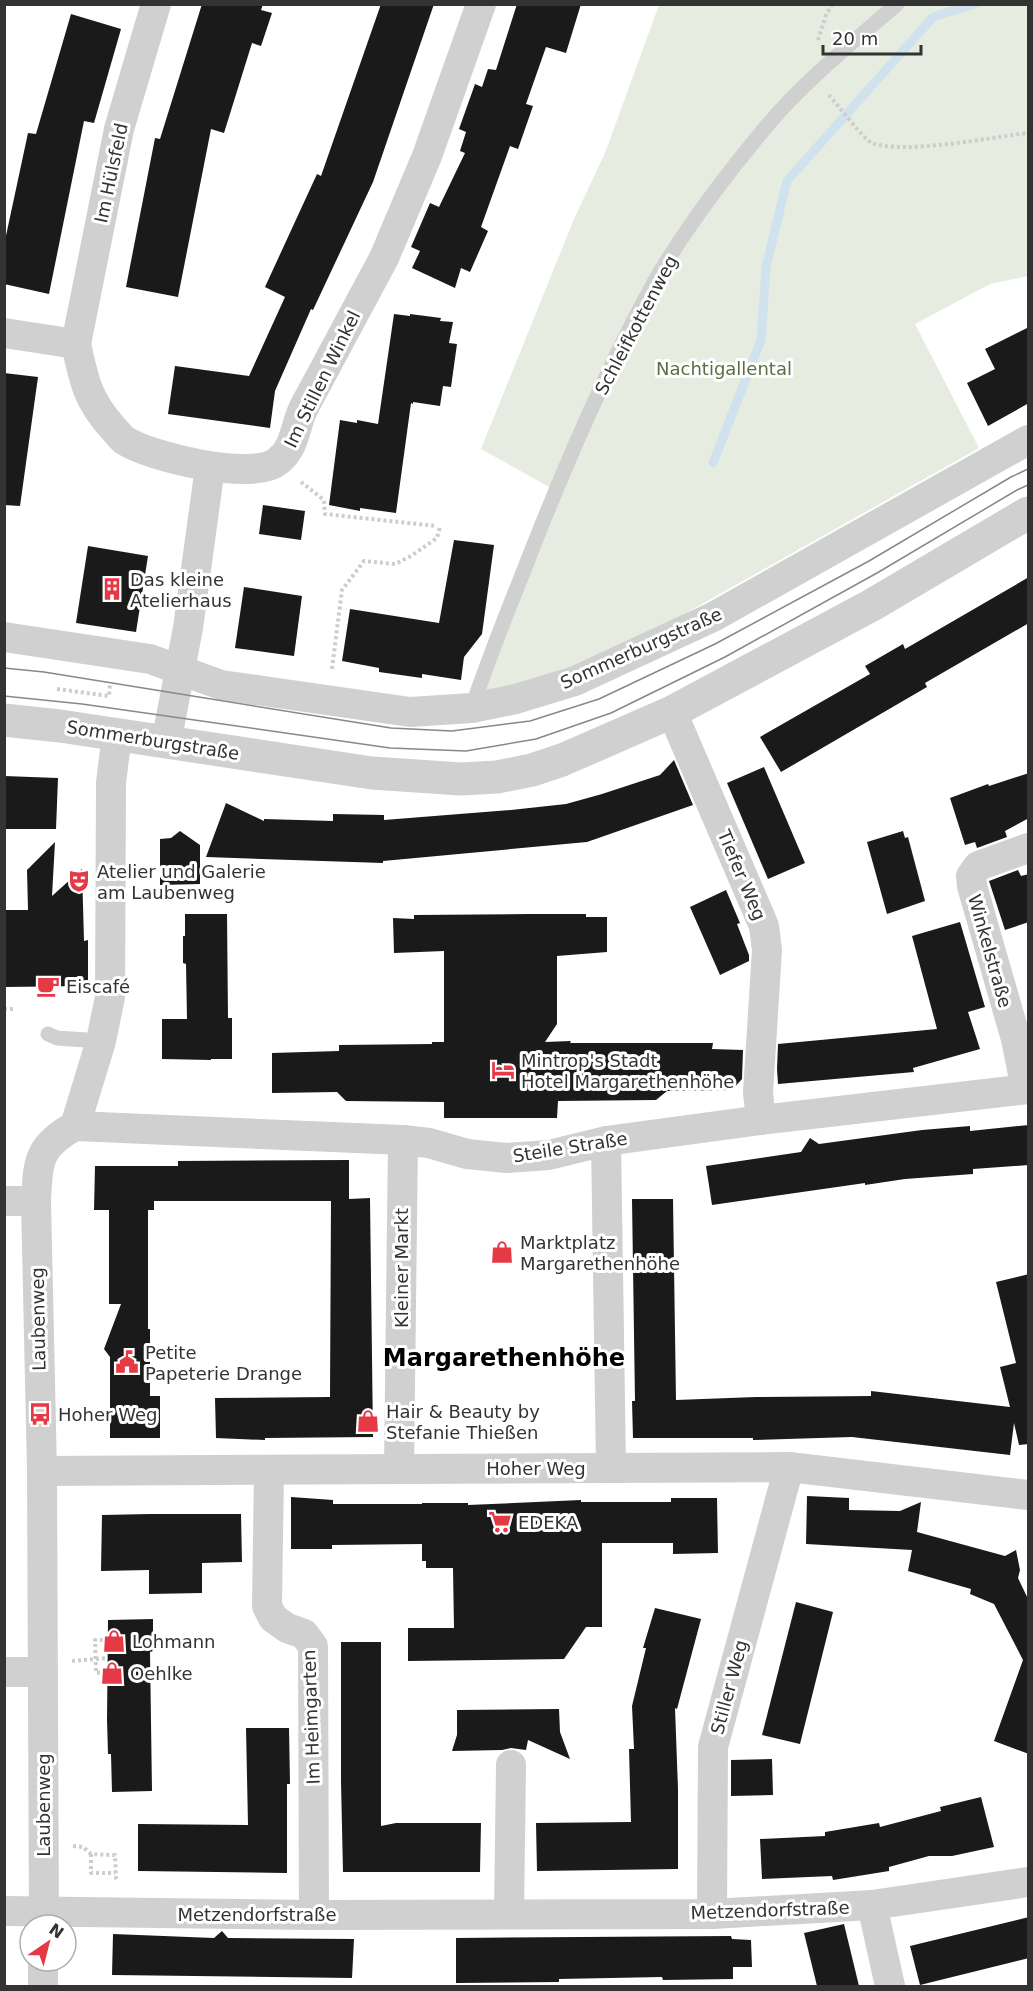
<svg xmlns="http://www.w3.org/2000/svg" width="1033" height="1991" font-family="'DejaVu Sans',sans-serif">
<rect width="100%" height="100%" fill="#fff"/>
<!-- green -->
<path fill="#e6ecdf" d="M659 5H1028V276L990 284 915 324 979 448 576 675 479 700 562 494 481 449 574 219 605 153Z"/>
<g fill="none" stroke-linecap="round" stroke-linejoin="round">
<!-- stream -->
<path stroke="#cfe2ee" stroke-width="9" d="M713 463 761 340 766 267 787 181 933 17 974 4"/>
</g>
<!-- building -->
<g fill="#1a1a1a">
<path d="M202 4H263L261 10 272 13 261 46 252 43 224 133 211 129 178 297 126 287 155 138 160 139Z"/>
<path d="M381 4H434L373 182 313 310 311 309 275 391 270 428 168 414 175 366 249 376 285 297 265 287 317 174 321 176Z"/>
<path d="M517 4H581L566 53 546 47 526 104 533 106 518 149 510 146 481 227 488 231 470 272 461 268 455 288 412 268 420 251 411 247 430 203 439 207 465 153 460 151 466 132 459 129 475 84 482 87 488 69 496 70Z"/>
<path d="M71 14 121 29 94 123 84 121 49 294 4 284V245L28 133 36 134Z"/>
<path d="M394 314 410 316V314L441 318 440 321 453 322 449 343 457 344 451 387 443 386 440 406 413 402V404L411 403 396 513 360 508V511L329 505 340 420 357 423V420L378 424Z"/>
<path d="M1029 327V403L988 426 967 383 995 369 985 349Z"/>
<path d="M4 373 38 377 20 506 4 505Z"/>
<path d="M263 505 305 511 301 540 259 534Z"/>
<path d="M454 540 494 545 482 634 464 657 461 680 422 674V678L379 672V668L342 661 350 609 439 623Z"/>
<path d="M88 546 148 556 136 632 76 623Z"/>
<path d="M1029 577V623L925 683 927 687 781 772 760 737 870 674 865 666 903 644 905 649Z"/>
<path d="M244 587 302 596 294 656 235 648Z"/>
<path d="M674 760 693 805 587 842 383 861V863L206 857 226 803 264 821V819L333 821V814L384 815V820L511 810 566 804 602 794 660 775Z"/>
<path d="M764 767 805 863 768 879 727 783Z"/>
<path d="M1029 773V818L1005 831 1007 837 977 848 975 842 965 845 950 798 988 784 989 786Z"/>
<path d="M4 776 58 778 56 829H4Z"/>
<path d="M180 831 200 845V884L160 885V839L171 838Z"/>
<path d="M903 831 905 838 908 837 925 901 887 914 867 842Z"/>
<path d="M55 842 52 896 82 869 84 941 88 940V986L4 987V910H28L27 870Z"/>
<path d="M1018 870 1021 876 1029 874V922L1005 930 989 881Z"/>
<path d="M726 890 740 923 737 924 749 955V961L720 975 690 907Z"/>
<path d="M185 914H227L228 1018H232V1059H211V1060L162 1059V1019H187L186 964 183 963V936H185Z"/>
<path d="M530 914H586V917H607V952L557 956V1024L545 1042 571 1041 570 1043H713L712 1049 743 1050 742 1079 732 1090 667 1091 656 1100 558 1101 557 1118H444V1102L346 1101 337 1092 272 1093V1053L339 1051V1045L432 1044V1042H444V951L394 953 393 918 414 919V915Z"/>
<path d="M960 922 985 1007 968 1012 980 1049 913 1068 914 1072 778 1084 777 1069 778 1044 937 1029 912 936Z"/>
<path d="M1029 1125V1165L973 1169V1174L905 1179 865 1185V1183L712 1205 706 1166 801 1152 810 1138 819 1144 922 1130 970 1126V1131Z"/>
<path d="M349 1160V1199L370 1198 373 1437 265 1438V1440L216 1438 215 1398 330 1397 331 1201H154V1210H148V1329H150V1396H160V1438H110V1357L104 1349 121 1304H109V1210H94L95 1166H178V1161Z"/>
<path d="M632 1199H673L676 1400 756 1397 871 1396V1391L1010 1407 1000 1367 1016 1363 996 1282 1029 1274V1444L1019 1445 1014 1423 1010 1455 852 1437 753 1440V1438H633L632 1401H635Z"/>
<path d="M807 1496 849 1498V1510L900 1511 921 1502 917 1532 1005 1556 1016 1550 1020 1570 1018 1578 1029 1601V1754L994 1741 1023 1660 994 1604 970 1594 971 1589 908 1571 912 1550 806 1544Z"/>
<path d="M291 1497 333 1500V1504H422V1503H468V1505L581 1500V1502H671V1498H717L718 1553 673 1554V1543H602V1627H586L564 1659 408 1661V1628H454L453 1568H426V1561H422V1544L332 1545V1549H291Z"/>
<path d="M150 1514H241L242 1562 202 1563V1593L149 1594V1570L101 1571 102 1515Z"/>
<path d="M796 1602 833 1612 800 1744 762 1735Z"/>
<path d="M655 1608 701 1619 677 1709 675 1708 678 1789V1869L537 1871 536 1823 631 1822 629 1749H634L632 1706 646 1648H643Z"/>
<path d="M153 1619V1651L150 1652 152 1791 112 1792 111 1754H108L107 1720 108 1620Z"/>
<path d="M341 1642H381V1826L396 1823H481L480 1872H343L341 1782Z"/>
<path d="M559 1709 560 1732 570 1759 528 1740 526 1750 511 1748 502 1750 452 1751 457 1735V1710Z"/>
<path d="M246 1728H289L290 1784H287V1873L138 1871V1824L248 1825Z"/>
<path d="M772 1759 773 1795 731 1796V1760Z"/>
<path d="M981 1797 994 1847 952 1856H929L889 1867V1871L833 1880 832 1876 762 1879 760 1839 825 1836V1832L879 1823 880 1827 941 1811 940 1807Z"/>
<path d="M1029 1917V1958L920 1985 910 1946Z"/>
<path d="M844 1924 859 1986H817L804 1933Z"/>
<path d="M222 1931 228 1938 354 1939 352 1978 112 1975 113 1934 214 1938Z"/>
<path d="M731 1936 732 1939 751 1940 752 1967H733V1979L663 1980 662 1977 559 1979V1982L456 1983V1938Z"/>
</g>
<g fill="none" stroke-linecap="round" stroke-linejoin="round">
<!-- path -->
<g stroke="#cdcdcd" stroke-width="4" stroke-dasharray="3 3" stroke-linecap="butt">
<path d="M818 40 826 15 832 4"/>
<path d="M829 95C837 104 864 140 872 143 904 155 992 137 1028 133"/>
<path d="M301 482 324 500 325 514 436 526"/>
<path d="M332 669 342 590 364 561 395 564 411 556 437 538 440 527"/>
<path d="M57 689 109 696 110 684"/>
<path d="M4 1009H15"/>
<path d="M508 1438 509 1412"/>
<path d="M72 1661 107 1658"/>
<path d="M106 1672 96 1673 95 1640H107"/>
<path d="M73 1846 83 1847 91 1854 115 1855 116 1878 118 1882"/>
<path d="M91 1854V1873H115"/>
</g>
<!-- service -->
<g stroke="#d0d0d0" stroke-width="15">
<path d="M472 708C490 653 512 601 533 547 569 456 608 365 656 279 687 226 725 176 765 128 803 82 851 44 897 4"/>
<path d="M48 1034 57 1038 101 1041"/>
</g>
<!-- minor -->
<g stroke="#d0d0d0" stroke-width="30">
<path d="M4 333 76 344C84 380 87 399 112 427 116 431 120 437 124 440 149 457 254 482 278 461 293 449 294 434 300 417 302 410 306 403 310 396L384 258 427 156 481 4"/>
<path d="M76 344 119 129 156 4"/>
<path d="M4 637 150 659 221 685 410 712 472 708 516 699 575 681 713 617 1028 440"/>
<path d="M672 712 764 926 767 950 758 1093 761 1120"/>
<path d="M166 743 188 628 210 467"/>
<path d="M1026 1089 1016 1039 972 886 971 876 978 866 1028 848"/>
<path d="M75 1126 403 1140 429 1143 467 1154 506 1158 549 1155 606 1141 761 1120 1028 1089"/>
<path d="M606 1141 611 1467"/>
<path d="M4 1201H36"/>
<path d="M399 1469 403 1140"/>
<path d="M269 1470 267 1606 273 1618 287 1628 304 1634 313 1646 314 1915"/>
<path d="M42 1471 789 1467 1028 1495"/>
<path d="M4 1672H42"/>
<path d="M872 1905 890 1986"/>
<path d="M4 1911 314 1915 712 1914 872 1905 1028 1882"/>
<path d="M509 1914 511 1765"/>
<path d="M712 1914 713 1747 789 1467"/>
<path d="M44 1925 42 1471 36 1201C38 1161 38 1146 75 1126L101 1041 110 997 111 783 117 734"/>
<path d="M43 1986V1961"/>
</g>
<!-- tertiary -->
<path stroke="#d0d0d0" stroke-width="33" d="M4 720 60 726 372 773 461 779 497 777 532 770 562 760 672 712 872 605 1028 513"/>
<!-- tram -->
<g stroke="#888" stroke-width="1.5">
<path d="M4 668 44 672 391 728 452 731 530 721 599 699 715 644 869 561 1011 477 1028 469"/>
<path d="M4 696 82 704 390 748 466 751 536 739 611 713 725 657 877 573 1017 490 1028 485"/>
</g>
</g>
<!-- icons -->
<defs>
<g id="building-bare" transform="scale(1.8)"><path d="M-4-6H4V6H1V3H-1V6H-4ZM-2.5-4.3h1.7v1.8h-1.7ZM.8-4.3h1.7v1.8H.8ZM-2.5-1h1.7V.8h-1.7ZM.8-1h1.7V.8H.8Z" fill="#e63946" stroke="#fff" stroke-width="2.5" paint-order="stroke"/></g>
<g id="theatre-bare" transform="scale(1.8)"><path d="M-5-5.5Q0-4 5-5.5V0Q5 5 0 6Q-5 5-5 0ZM-3.3-2.5H-1v1.5H-3.3ZM1-2.5H3.3v1.5H1ZM-2.8 1Q0 5.5 2.8 1Z" fill="#e63946" stroke="#fff" stroke-width="2.5" paint-order="stroke"/></g>
<g id="cafe-bare" transform="scale(1.8)"><path d="M-5.5-4.5H6V0H3Q3 3.5 0 3.5H-2.5Q-5.5 3.5-5.5 0ZM3-3.2v2h1.7v-2ZM-6 4.5H4V6H-6Z" fill="#e63946" stroke="#fff" stroke-width="2.5" paint-order="stroke"/></g>
<g id="hotel-bare" transform="scale(1.8)"><path d="M-6-4.5h1.5V1H6V5H4.5V3h-9V5H-6ZM-4 0a1.8 1.8 0 1 1 3.6 0ZM.5 0V-2.5h3Q6-2.5 6 0Z" fill="#e63946" stroke="#fff" stroke-width="2.5" paint-order="stroke"/></g>
<g id="shop-bare" transform="scale(1.8)"><path d="M-5-2.5h2.3a2.7 3.5 0 0 1 5.4 0H5L5.5 6h-11ZM-1.5-2.5h3a1.5 2.3 0 0 0-3 0Z" fill="#e63946" stroke="#fff" stroke-width="2.5" paint-order="stroke"/></g>
<g id="civic-bare" transform="scale(1.8)"><path d="M-.6-6.5H3V-4.5H.6V-3L4-1V1h2V6H-6V1h2V-1L-.6-3ZM-1.2 2.5V6h2.4V2.5Z" fill="#e63946" stroke="#fff" stroke-width="2.5" paint-order="stroke"/></g>
<g id="bus-bare" transform="scale(1.8)"><path d="M-5-6H5V4H4V6H2V4H-2V6H-4V4H-5ZM-3.5-4V0h7V-4ZM-3.5 1.2v1.5H-2V1.2ZM2 1.2v1.5H3.5V1.2Z" fill="#e63946" stroke="#fff" stroke-width="2.5" paint-order="stroke"/></g>
<g id="supermarket-bare" transform="scale(1.8)"><path d="M-6-5.5h2.5l.6 2H6L4.5 2H-2.5L-4.4-4H-6ZM-1.5 3.2a1.3 1.3 0 1 0 .1 0ZM3 3.2a1.3 1.3 0 1 0 .1 0Z" fill="#e63946" stroke="#fff" stroke-width="2.5" paint-order="stroke"/></g>
</defs>
<g fill-rule="evenodd">
<use href="#building-bare" x="112" y="589"/>
<use href="#theatre-bare" x="79" y="881"/>
<use href="#cafe-bare" x="48" y="986"/>
<use href="#hotel-bare" x="503" y="1070"/>
<use href="#shop-bare" x="502" y="1252"/>
<use href="#civic-bare" x="127" y="1362"/>
<use href="#bus-bare" x="40" y="1414"/>
<use href="#shop-bare" x="368" y="1421"/>
<use href="#supermarket-bare" x="500" y="1522"/>
<use href="#shop-bare" x="114" y="1641"/>
<use href="#shop-bare" x="112" y="1673"/>
</g>
<g text-anchor="middle" dominant-baseline="central" stroke-width="6" stroke-linejoin="round" paint-order="stroke">
<!-- street labels -->
<g font-size="18" fill="#333" stroke="#fff">
<text transform="translate(111 173) rotate(-78)">Im Hülsfeld</text>
<text transform="translate(636 325) rotate(-62)">Schleifkottenweg</text>
<text transform="translate(322 379) rotate(-64)">Im Stillen Winkel</text>
<text transform="translate(641 648) rotate(-24)">Sommerburgstraße</text>
<text transform="translate(153 740) rotate(9)">Sommerburgstraße</text>
<text transform="translate(742 875) rotate(67)">Tiefer Weg</text>
<text transform="translate(990 951) rotate(74)">Winkelstraße</text>
<text transform="translate(570 1147) rotate(-9)">Steile Straße</text>
<text transform="translate(401 1268) rotate(-90)">Kleiner Markt</text>
<text transform="translate(38 1319) rotate(-91)">Laubenweg</text>
<text x="536" y="1468">Hoher Weg</text>
<text transform="translate(729 1687) rotate(-75)">Stiller Weg</text>
<text transform="translate(311 1717) rotate(-92)">Im Heimgarten</text>
<text transform="translate(43 1805) rotate(-90)">Laubenweg</text>
<text transform="translate(770 1910) rotate(-2)">Metzendorfstraße</text>
<text x="257" y="1914">Metzendorfstraße</text>
</g>
<!-- park labels -->
<g font-size="18" fill="#56703f" stroke="#fff">
<text x="724" y="368">Nachtigallental</text>
</g>
<!-- poi labels -->
<g font-size="18" fill="#333" stroke="#fff" text-anchor="start">
<text x="130" y="579">Das kleine<tspan x="130" dy="21">Atelierhaus</tspan></text>
<text x="97" y="871">Atelier und Galerie<tspan x="97" dy="21">am Laubenweg</tspan></text>
<text x="66" y="986">Eiscafé</text>
<text x="521" y="1060">Mintrop's Stadt<tspan x="521" dy="21">Hotel Margarethenhöhe</tspan></text>
<text x="520" y="1242">Marktplatz<tspan x="520" dy="21">Margarethenhöhe</tspan></text>
<text x="145" y="1352">Petite<tspan x="145" dy="21">Papeterie Drange</tspan></text>
<text x="386" y="1411">Hair &amp; Beauty by<tspan x="386" dy="21">Stefanie Thießen</tspan></text>
<text x="58" y="1414">Hoher Weg</text>
<text x="518" y="1522">EDEKA</text>
<text x="132" y="1641">Lohmann</text>
<text x="130" y="1673">Oehlke</text>
</g>
<!-- district labels -->
<g font-size="24" font-weight="bold" fill="#000" stroke="#fff">
<text x="504" y="1358">Margarethenhöhe</text>
</g>
</g>
<!-- border -->
<rect width="1033" height="1991" fill="none" stroke="#333333" stroke-width="12"/>
<!-- north arrow -->
<g transform="translate(48 1943) rotate(35)"><circle r="28" fill="#ffffff" stroke="#adadad" stroke-width="1.5"/>
<path d="M0-4.5L10 22L0 15L-10 22Z" fill="#e63946"/>
<text y="-9" font-size="16" font-weight="bold" text-anchor="middle" fill="#333333">N</text>
</g>
<!-- scale -->
<path d="M823 45v9h98v-9" fill="none" stroke="#333333" stroke-width="3"/>
<text x="832" y="45" font-size="18" fill="#333333" stroke="#ffffff" stroke-width="4.5" paint-order="stroke">20 m</text>
</svg>
